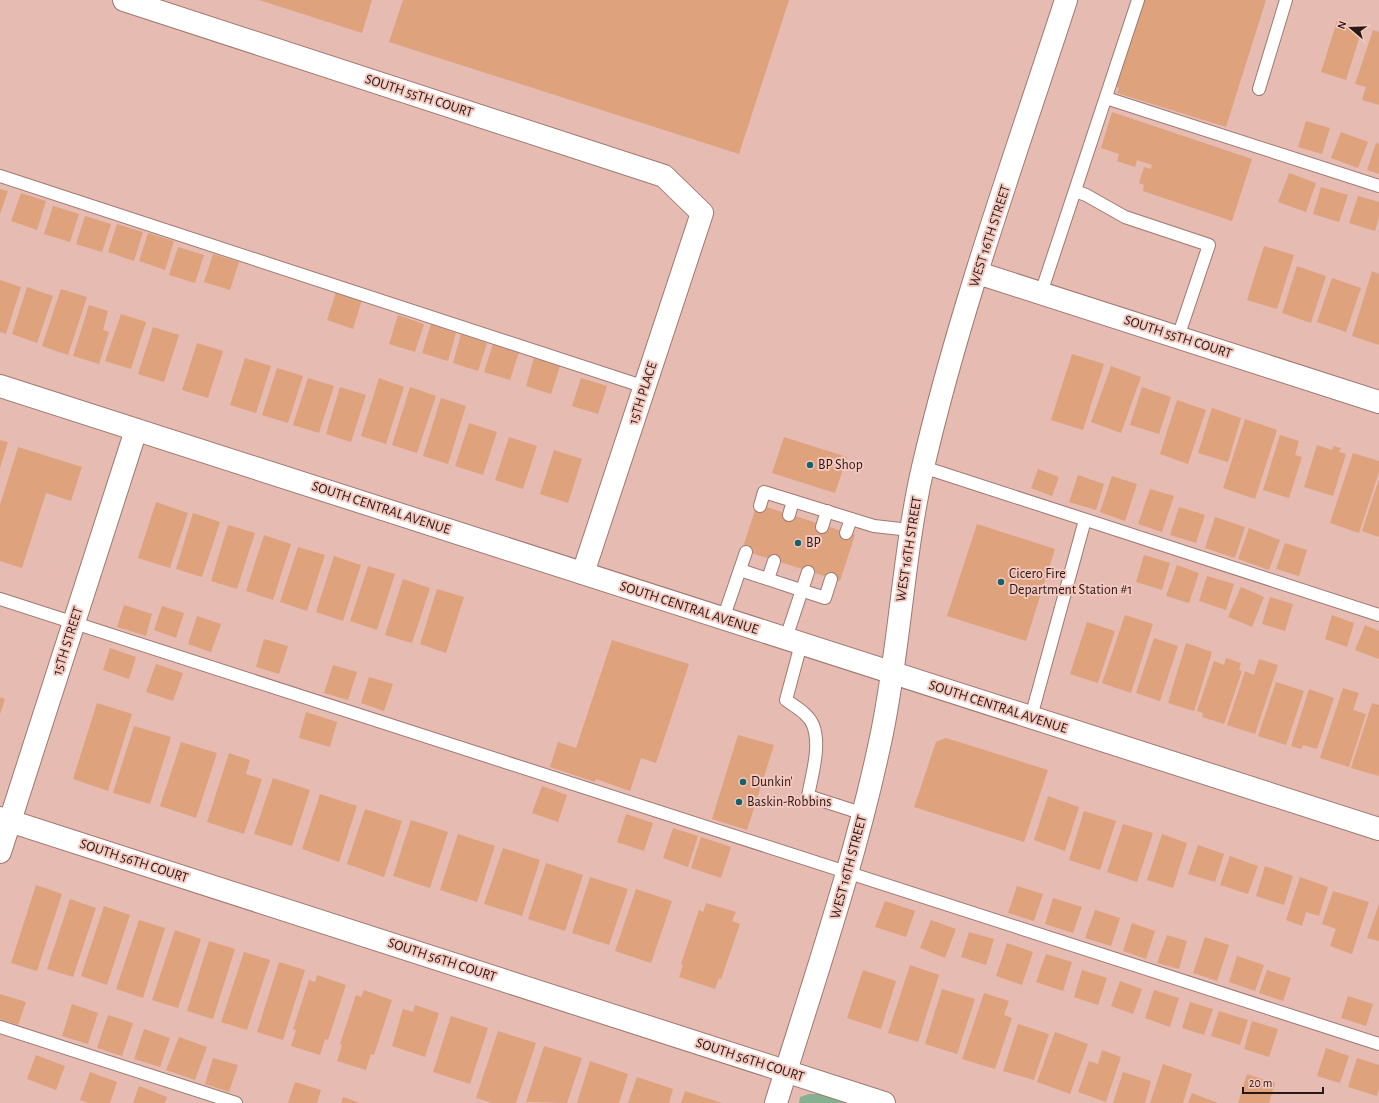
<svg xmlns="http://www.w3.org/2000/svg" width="1379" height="1103" font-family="'Alegreya Sans',sans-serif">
<rect width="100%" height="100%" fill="#e6bbb2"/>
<!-- green -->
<path fill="#87b091" d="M809 1094H819L848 1103H799L800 1097Z"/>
<!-- building -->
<g fill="#dea27d">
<path d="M259 0H372L362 33Z"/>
<path d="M403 0H789L739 154 389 42Z"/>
<path d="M1140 0H1266L1226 127 1117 93 1119 88 1113 86Z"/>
<path d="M1337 21 1362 29 1346 80 1321 72Z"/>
<path d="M1373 30 1379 32V105L1362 100 1366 87 1355 84Z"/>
<path d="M1112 112 1252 159 1232 221 1143 191 1144 185 1139 183 1144 167 1151 169 1152 165 1137 160 1135 167 1117 161 1119 154 1101 148Z"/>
<path d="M1306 121 1330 128 1322 154 1298 147Z"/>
<path d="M1341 132 1368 142 1358 168 1331 158Z"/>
<path d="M1376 143 1379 144V174L1367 170Z"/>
<path d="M1289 173 1316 183 1306 212 1278 202Z"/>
<path d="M1321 187 1348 195 1339 222 1313 214Z"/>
<path d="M0 189 8 191 0 214Z"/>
<path d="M21 193 46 201 37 230 11 221Z"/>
<path d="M1358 196 1379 202V217L1375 231 1349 223Z"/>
<path d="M53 206 79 214 70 242 44 234Z"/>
<path d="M85 216 111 224 102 252 76 244Z"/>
<path d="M117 224 143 232 134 261 108 252Z"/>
<path d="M148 233 174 241 165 270 139 261Z"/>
<path d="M1264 246 1294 255 1277 309 1247 300Z"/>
<path d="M178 247 204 255 195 283 169 275Z"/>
<path d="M213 254 239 262 230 290 204 282Z"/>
<path d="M1297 266 1326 276 1311 323 1282 313Z"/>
<path d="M1372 271 1379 274V345L1352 336Z"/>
<path d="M1332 278 1361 288 1346 332 1317 322Z"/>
<path d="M0 280 21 287 6 334 0 332Z"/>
<path d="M27 287 53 296 37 343 12 334Z"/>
<path d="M61 289 87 297 68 355 42 346Z"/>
<path d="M336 292 362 300 353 329 327 320Z"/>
<path d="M89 305 108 311 103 330 109 332 99 364 73 356Z"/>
<path d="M121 314 146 322 131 369 105 361Z"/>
<path d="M398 315 424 324 415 352 389 344Z"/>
<path d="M431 324 456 333 448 361 422 353Z"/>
<path d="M153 327 179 335 164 382 138 374Z"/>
<path d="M461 334 487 343 478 371 453 363Z"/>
<path d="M197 343 223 351 208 398 182 390Z"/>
<path d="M493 344 519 352 510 380 484 372Z"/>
<path d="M1072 354 1104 364 1083 430 1051 420Z"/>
<path d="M245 358 271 366 256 413 230 405Z"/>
<path d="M534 358 560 366 551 394 526 386Z"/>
<path d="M1111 366 1141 377 1121 433 1091 422Z"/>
<path d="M277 368 303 376 288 423 262 415Z"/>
<path d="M308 378 334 386 319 433 293 425Z"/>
<path d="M379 378 404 387 386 444 361 436Z"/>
<path d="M581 378 607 386 598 414 572 406Z"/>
<path d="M340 387 366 395 351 442 326 434Z"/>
<path d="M410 387 436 396 417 453 392 445Z"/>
<path d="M1142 387 1171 397 1159 434 1130 425Z"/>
<path d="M441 398 466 406 448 464 423 456Z"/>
<path d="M1177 400 1206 410 1188 464 1160 454Z"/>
<path d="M1212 408 1241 418 1228 462 1198 453Z"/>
<path d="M1245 419 1277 430 1255 499 1223 488Z"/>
<path d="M469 423 497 432 483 475 455 466Z"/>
<path d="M1280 435 1299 441 1295 455 1302 457 1289 498 1263 490Z"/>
<path d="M509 437 537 446 523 489 495 480Z"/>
<path d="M784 437 847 457 835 493 772 473Z"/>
<path d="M0 440 8 442 0 468Z"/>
<path d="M1317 445 1332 450 1334 446 1341 448 1339 452 1346 454 1333 496 1304 487Z"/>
<path d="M18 447 82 467 71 501 46 493 22 568 0 561V505Z"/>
<path d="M554 450 582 459 568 503 540 494Z"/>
<path d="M1353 453 1379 461V472L1359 533 1330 523Z"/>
<path d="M1038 469 1059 477 1052 496 1031 488Z"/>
<path d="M1078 475 1104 484 1096 510 1069 502Z"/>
<path d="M1112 476 1137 484 1125 521 1100 512Z"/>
<path d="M1379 479V537L1362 531Z"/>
<path d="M1150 489 1174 496 1162 532 1138 524Z"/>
<path d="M156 502 188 513 170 568 138 558Z"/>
<path d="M757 504 855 535 840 581 742 550Z"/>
<path d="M1179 507 1205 515 1196 543 1170 535Z"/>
<path d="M193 513 220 522 202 577 176 569Z"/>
<path d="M1215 517 1245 527 1235 558 1205 548Z"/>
<path d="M977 524 1055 549 1026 641 947 616Z"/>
<path d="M228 525 255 533 237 589 211 581Z"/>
<path d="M1249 528 1280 540 1269 570 1238 559Z"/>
<path d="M264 535 291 544 273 600 246 591Z"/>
<path d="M1285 543 1307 550 1299 576 1276 569Z"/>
<path d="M298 547 325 555 307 611 280 602Z"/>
<path d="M1144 555 1170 563 1162 590 1136 582Z"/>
<path d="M334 556 361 565 343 621 316 612Z"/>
<path d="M1177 565 1199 573 1189 603 1166 596Z"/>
<path d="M368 566 395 574 377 630 350 621Z"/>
<path d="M1207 576 1234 584 1226 610 1199 601Z"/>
<path d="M403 579 430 588 412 643 385 635Z"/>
<path d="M1241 587 1264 597 1252 627 1228 617Z"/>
<path d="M437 589 464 597 446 653 420 644Z"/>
<path d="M1270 597 1293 604 1285 631 1262 624Z"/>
<path d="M124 605 152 614 146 636 117 627Z"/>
<path d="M162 606 184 613 176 638 154 630Z"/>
<path d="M1125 615 1153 624 1131 693 1102 683Z"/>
<path d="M1332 615 1354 623 1347 647 1325 639Z"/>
<path d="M197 616 221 624 211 652 188 644Z"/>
<path d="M1087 622 1115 631 1098 683 1070 674Z"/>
<path d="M1365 625 1379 631V659L1355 650Z"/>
<path d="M1154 638 1178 646 1160 701 1136 693Z"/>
<path d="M264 639 288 646 279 674 256 667Z"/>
<path d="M612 640 689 664 656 763 641 758 630 791 596 779 595 782 550 767 558 742 576 748Z"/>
<path d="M1186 643 1212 652 1194 711 1168 703Z"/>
<path d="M110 648 136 657 129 679 103 670Z"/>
<path d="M1226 658 1241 663 1239 670 1242 671 1224 724 1202 717 1203 713 1197 711 1214 661 1224 665Z"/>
<path d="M1259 659 1278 665 1255 734 1227 725 1245 671 1254 675Z"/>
<path d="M156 664 183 673 173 701 146 692Z"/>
<path d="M333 665 357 672 348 700 324 693Z"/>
<path d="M369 677 393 684 384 711 361 703Z"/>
<path d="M1276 682 1304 691 1286 745 1258 736Z"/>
<path d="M1343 688 1359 693 1353 710 1366 714 1349 767 1320 758Z"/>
<path d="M1309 689 1334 698 1317 749 1303 745 1301 749 1291 746Z"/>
<path d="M0 697 5 699 0 714Z"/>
<path d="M97 703 132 714 108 791 73 779Z"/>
<path d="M1372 703 1379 705V776L1351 768Z"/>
<path d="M306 712 337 722 330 747 299 738Z"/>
<path d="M134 726 171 737 150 804 113 793Z"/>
<path d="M738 735 774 745 747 830 712 819Z"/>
<path d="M946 738 1048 770 1024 842 914 807 936 742Z"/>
<path d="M181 742 217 753 196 818 160 806Z"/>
<path d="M229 753 250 760 246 774 262 779 244 834 207 822Z"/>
<path d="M273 778 310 790 292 846 254 834Z"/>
<path d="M542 786 567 795 558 822 532 813Z"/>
<path d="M320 794 357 806 339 862 302 849Z"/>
<path d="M1048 796 1079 807 1065 851 1034 840Z"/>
<path d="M365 809 402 821 384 877 347 864Z"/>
<path d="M1084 811 1116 821 1100 870 1069 860Z"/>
<path d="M626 814 653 823 644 851 617 842Z"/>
<path d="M411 820 448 832 430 888 393 876Z"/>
<path d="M1123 824 1153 833 1137 882 1107 872Z"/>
<path d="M673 828 698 836 688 867 663 858Z"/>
<path d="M458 834 495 846 477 902 440 890Z"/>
<path d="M1162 834 1187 843 1173 888 1147 880Z"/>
<path d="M701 837 731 847 721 878 691 868Z"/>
<path d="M1198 845 1224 854 1215 882 1188 874Z"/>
<path d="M503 848 540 860 522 916 484 904Z"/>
<path d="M1230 856 1258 866 1248 894 1220 885Z"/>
<path d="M546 863 583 875 565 931 528 919Z"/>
<path d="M1265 866 1293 876 1284 905 1256 896Z"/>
<path d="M590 877 628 889 609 945 572 933Z"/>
<path d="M1300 877 1328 887 1319 916 1306 912 1302 926 1286 920Z"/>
<path d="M36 885 62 894 37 971 11 963Z"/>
<path d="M1017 886 1043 894 1034 921 1008 913Z"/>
<path d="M636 889 672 901 651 963 615 951Z"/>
<path d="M1333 891 1369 902 1352 954 1330 946 1336 929 1322 924Z"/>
<path d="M1053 898 1082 907 1073 933 1045 924Z"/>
<path d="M70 899 96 908 73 977 47 969Z"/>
<path d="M885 901 915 911 906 937 875 927Z"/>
<path d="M706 903 736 912 732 921 740 924 721 979 719 978 715 989 679 977 683 965 681 964 699 910 703 912Z"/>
<path d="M1379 904V941L1367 938Z"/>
<path d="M104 906 130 915 107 985 81 976Z"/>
<path d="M1095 910 1120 918 1111 946 1085 938Z"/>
<path d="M139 920 165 928 143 998 116 989Z"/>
<path d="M931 920 956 929 945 958 920 948Z"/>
<path d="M1132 923 1155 931 1146 959 1123 951Z"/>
<path d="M175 930 201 939 178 1008 152 1000Z"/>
<path d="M969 932 994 939 986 965 961 957Z"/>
<path d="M1167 935 1187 941 1179 969 1157 963Z"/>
<path d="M1205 937 1229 945 1217 981 1193 973Z"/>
<path d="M209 941 235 949 213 1019 187 1011Z"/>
<path d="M1007 943 1033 952 1022 985 996 976Z"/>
<path d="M244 952 270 960 247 1030 221 1022Z"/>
<path d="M1046 954 1072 962 1063 991 1036 982Z"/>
<path d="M1237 956 1264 965 1255 991 1229 982Z"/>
<path d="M279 962 305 970 283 1040 257 1032Z"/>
<path d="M910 965 939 975 918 1042 888 1033Z"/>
<path d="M863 970 896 981 881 1029 847 1018Z"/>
<path d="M1082 970 1107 978 1098 1005 1074 997Z"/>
<path d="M1267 970 1291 978 1283 1001 1259 993Z"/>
<path d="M317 975 346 985 328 1040 325 1039 320 1055 291 1046 296 1030 293 1029 309 980 315 982Z"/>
<path d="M1120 981 1142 989 1133 1014 1111 1006Z"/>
<path d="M942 989 975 999 957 1054 925 1044Z"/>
<path d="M364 990 392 1000 374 1055 371 1054 366 1070 337 1061 342 1045 340 1044 356 995 361 997Z"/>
<path d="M1154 990 1179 998 1170 1027 1145 1018Z"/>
<path d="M984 993 1009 1001 1004 1015 1012 1018 995 1069 962 1059Z"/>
<path d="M0 994 26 1002 18 1025 0 1019Z"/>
<path d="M1348 996 1373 1004 1366 1026 1341 1018Z"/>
<path d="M1190 1002 1213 1009 1204 1035 1182 1028Z"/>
<path d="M72 1004 98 1013 88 1044 62 1036Z"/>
<path d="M415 1005 439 1013 425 1057 392 1046 403 1009 413 1012Z"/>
<path d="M1219 1011 1248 1020 1240 1045 1211 1036Z"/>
<path d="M108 1015 133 1023 122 1056 97 1048Z"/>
<path d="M451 1016 488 1028 470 1084 433 1072Z"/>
<path d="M1252 1021 1278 1029 1269 1057 1244 1049Z"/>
<path d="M1018 1024 1049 1034 1034 1080 1003 1071Z"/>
<path d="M144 1029 170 1038 160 1067 134 1059Z"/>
<path d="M498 1031 536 1043 516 1103H492L476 1098Z"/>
<path d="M1055 1032 1088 1044 1070 1094 1037 1082Z"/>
<path d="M179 1037 207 1047 195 1080 166 1070Z"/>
<path d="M544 1046 582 1058 567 1103 526 1102Z"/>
<path d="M1326 1048 1349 1056 1340 1083 1317 1076Z"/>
<path d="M1102 1050 1121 1057 1106 1102 1078 1092 1089 1061 1098 1064Z"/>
<path d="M36 1055 65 1066 56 1090 27 1079Z"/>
<path d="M213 1058 238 1065 229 1092 205 1084Z"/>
<path d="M1357 1058 1379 1065V1089L1377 1096 1348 1087Z"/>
<path d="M590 1061 628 1074 619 1103H577Z"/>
<path d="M1163 1064 1192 1074 1183 1103H1150Z"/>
<path d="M90 1072 117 1082 110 1103H89L80 1100Z"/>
<path d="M1123 1072 1151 1081 1145 1103H1113Z"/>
<path d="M1247 1074 1275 1083 1269 1103H1238Z"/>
<path d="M637 1077 673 1089 669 1103H628Z"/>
<path d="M295 1082 321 1090 317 1103H288Z"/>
<path d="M139 1086 167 1097 165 1103H133Z"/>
<path d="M685 1091 722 1103H681Z"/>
<path d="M1192 1093 1218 1103H1188Z"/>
<path d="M343 1097 360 1103H341Z"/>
</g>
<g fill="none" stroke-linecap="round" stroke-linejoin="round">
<!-- lane casing -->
<g stroke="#a07870" stroke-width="14">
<g id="lane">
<path d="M1259 89 1286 0"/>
<path d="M1106 98 1379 186"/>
<path d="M0 176 645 387"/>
<path d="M1075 191 1086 195 1125 217 1209 245 1178 337"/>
<path d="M1041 293 1138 0"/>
<path d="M923 467 1379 615"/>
<path d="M760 506 764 492 874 526 910 530"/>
<path d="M789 515 793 501"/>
<path d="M822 527 827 511"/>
<path d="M846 533 851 519"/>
<path d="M740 570 825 598 831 579"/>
<path d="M768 579 774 561"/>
<path d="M0 599 1379 1044"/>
<path d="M723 619 746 552"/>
<path d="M786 638 808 572"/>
<path d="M801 644 786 700C795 707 808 713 813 725 821 746 812 774 808 796L864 814"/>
<path d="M1031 717 1085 520"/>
<path d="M0 1027 236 1103"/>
</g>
</g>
<!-- street casing -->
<g stroke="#a07870" stroke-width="24">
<g id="street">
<path d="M124 0 664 176 702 213 583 573"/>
<path d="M978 273 1379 402"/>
<path d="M0 818 884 1103"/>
<path d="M0 852 136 430"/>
</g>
</g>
<!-- secondary casing -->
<g stroke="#a07870" stroke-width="24">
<g id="secondary">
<path d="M0 386 1379 829"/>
<path d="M776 1103C814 980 856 859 882 733 900 645 903 555 923 467 960 308 1016 154 1066 0"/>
</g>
</g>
<!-- lane -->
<use href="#lane" stroke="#fff" stroke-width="12"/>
<!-- street -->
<use href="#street" stroke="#fff" stroke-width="22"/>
<!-- secondary -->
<use href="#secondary" stroke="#fff" stroke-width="22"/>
</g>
<!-- markers -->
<g fill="#16616e" stroke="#f4c8bf" stroke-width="1.5">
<circle cx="810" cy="465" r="4"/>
<circle cx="798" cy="543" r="4"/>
<circle cx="1001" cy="582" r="4"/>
<circle cx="743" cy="782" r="4"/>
<circle cx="739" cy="802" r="4"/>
</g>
<g text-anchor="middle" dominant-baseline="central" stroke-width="4" stroke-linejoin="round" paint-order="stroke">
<!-- street labels -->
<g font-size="14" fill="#281915" stroke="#f4c8bf">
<text transform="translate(419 96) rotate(18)">SOUTH 55TH COURT</text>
<text transform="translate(990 236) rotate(-72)">WEST 16TH STREET</text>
<text transform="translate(1178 337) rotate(18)">SOUTH 55TH COURT</text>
<text transform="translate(643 393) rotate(-72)">15TH PLACE</text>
<text transform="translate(381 508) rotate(18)">SOUTH CENTRAL AVENUE</text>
<text transform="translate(909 549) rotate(-81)">WEST 16TH STREET</text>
<text transform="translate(689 608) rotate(18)">SOUTH CENTRAL AVENUE</text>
<text transform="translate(68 641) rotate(-72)">15TH STREET</text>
<text transform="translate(998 707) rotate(18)">SOUTH CENTRAL AVENUE</text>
<text transform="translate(134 861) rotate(18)">SOUTH 56TH COURT</text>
<text transform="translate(849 867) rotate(-75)">WEST 16TH STREET</text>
<text transform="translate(442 960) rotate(18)">SOUTH 56TH COURT</text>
<text transform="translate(750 1060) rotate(18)">SOUTH 56TH COURT</text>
</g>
<!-- poi labels -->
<g font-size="14" fill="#281915" stroke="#f4c8bf" text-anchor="start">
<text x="818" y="465">BP Shop</text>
<text x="806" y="543">BP</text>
<text x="1009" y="574">Cicero Fire<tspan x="1009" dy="16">Department Station #1</tspan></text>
<text x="751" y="782">Dunkin'</text>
<text x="747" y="802">Baskin-Robbins</text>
</g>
</g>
<!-- north arrow -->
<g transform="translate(1351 28) rotate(289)" stroke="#f4c8bf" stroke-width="3" paint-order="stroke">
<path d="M0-3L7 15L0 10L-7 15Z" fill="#281915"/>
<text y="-6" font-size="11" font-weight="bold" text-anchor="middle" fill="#281915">N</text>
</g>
<!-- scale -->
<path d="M1243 1087v6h80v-6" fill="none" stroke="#281915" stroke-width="2"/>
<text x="1249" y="1087" font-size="12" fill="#281915" stroke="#f4c8bf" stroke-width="3" paint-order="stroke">20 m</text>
</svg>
